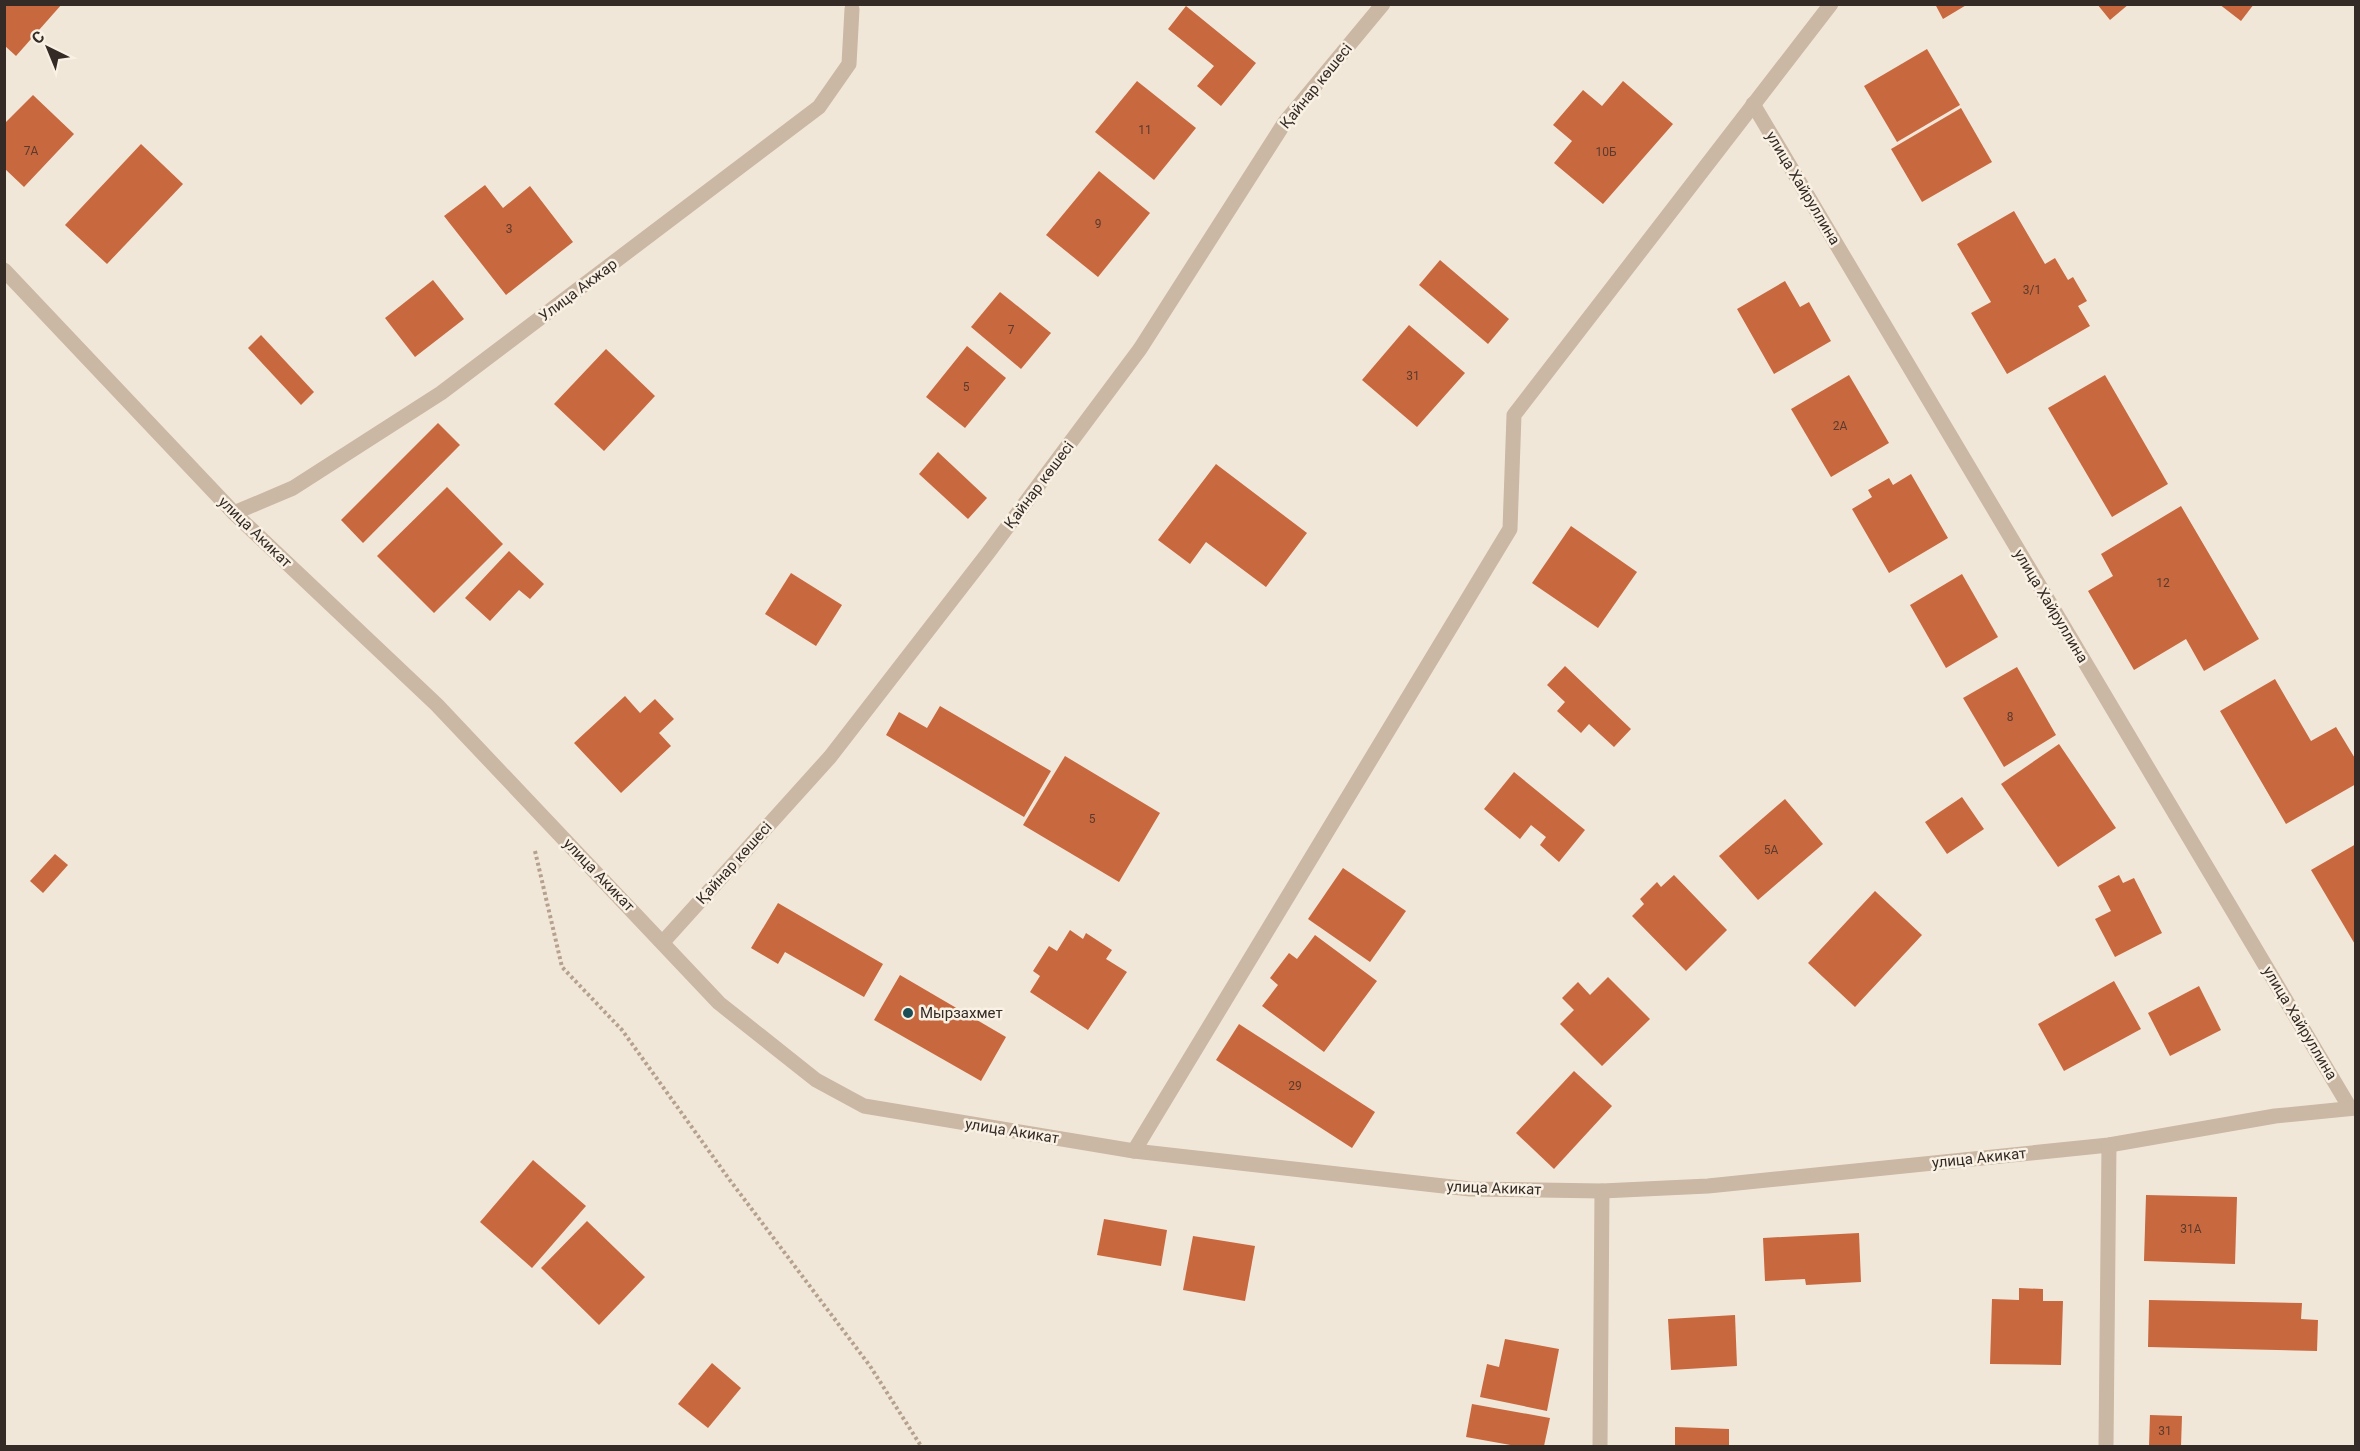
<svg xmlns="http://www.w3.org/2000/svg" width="2360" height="1451" font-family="Roboto,sans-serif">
<rect width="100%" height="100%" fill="#f1e7d8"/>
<!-- building -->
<g fill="#c8683f">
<path d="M5 4H62L16 56 5 46Z"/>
<path d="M1935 4H1968L1943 19Z"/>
<path d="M2097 4H2129L2110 20Z"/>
<path d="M2219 4H2254L2241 21Z"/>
<path d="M1186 6 1256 63 1221 106 1197 86 1214 66 1168 29Z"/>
<path d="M1927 49 1960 105 1897 142 1864 86Z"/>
<path d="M1137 81 1196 128 1154 180 1095 132Z"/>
<path d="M1623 81 1673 124 1603 204 1554 163 1572 141 1553 125 1583 90 1602 106Z"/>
<path d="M33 95 74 134 24 187 4 168V124Z"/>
<path d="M1961 108 1992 162 1922 202 1891 149Z"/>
<path d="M141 144 183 184 107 264 65 225Z"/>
<path d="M1099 171 1150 213 1098 277 1046 235Z"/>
<path d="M485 185 503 208 530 186 573 242 506 295 444 216Z"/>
<path d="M2014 211 2045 264 2055 258 2068 280 2073 277 2087 301 2078 306 2090 326 2007 374 1971 313 1991 302 1957 244Z"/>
<path d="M1440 260 1509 319 1488 344 1419 285Z"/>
<path d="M433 280 464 319 415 357 385 318Z"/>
<path d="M1785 281 1800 307 1809 302 1831 341 1774 374 1737 309Z"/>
<path d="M1000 292 1051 333 1021 369 971 327Z"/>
<path d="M1409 325 1465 373 1417 427 1362 380Z"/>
<path d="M261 335 314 392 301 405 248 348Z"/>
<path d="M967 346 1006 378 965 428 926 397Z"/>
<path d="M606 349 655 396 604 451 554 404Z"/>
<path d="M1849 375 1889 443 1831 477 1791 409Z"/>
<path d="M2105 375 2168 484 2112 517 2048 408Z"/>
<path d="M438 423 460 445 363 543 341 520Z"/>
<path d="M938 452 987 498 968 519 919 474Z"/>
<path d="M1216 464 1307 533 1266 587 1206 542 1190 564 1158 540Z"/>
<path d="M1911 474 1948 538 1889 573 1852 509 1872 497 1868 490 1889 478 1893 485Z"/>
<path d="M447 487 503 544 434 613 377 556Z"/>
<path d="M2181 506 2259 639 2204 671 2186 639 2134 670 2088 591 2113 576 2101 554Z"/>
<path d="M1571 526 1637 572 1598 628 1532 583Z"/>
<path d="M509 551 544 584 530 599 519 590 490 621 465 598Z"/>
<path d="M791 573 842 605 816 646 765 614Z"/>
<path d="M1962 574 1998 637 1946 668 1910 605Z"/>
<path d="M1565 666 1631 729 1614 747 1589 724 1581 733 1557 711 1565 702 1547 685Z"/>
<path d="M2017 667 2056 735 2004 767 1963 698Z"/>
<path d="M2275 679 2311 741 2336 727 2356 760V784L2286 824 2220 711Z"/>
<path d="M625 696 640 713 655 699 674 719 659 733 671 746 621 793 574 743Z"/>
<path d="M940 706 1051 771 1024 817 886 735 899 712 927 728Z"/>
<path d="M2059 744 2116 828 2058 867 2001 784Z"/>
<path d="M1065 756 1160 813 1119 882 1023 825Z"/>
<path d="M1514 772 1585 830 1559 862 1540 845 1546 837 1531 825 1520 839 1484 809Z"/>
<path d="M1962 797 1984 829 1947 854 1925 822Z"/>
<path d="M1785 799 1823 844 1758 900 1719 856Z"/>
<path d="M2356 844V946L2311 870Z"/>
<path d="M55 854 68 865 43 893 30 881Z"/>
<path d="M1343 868 1406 911 1370 962 1308 919Z"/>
<path d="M1674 875 1727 930 1686 971 1632 916 1644 904 1640 899 1657 882 1661 887Z"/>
<path d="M2119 875 2123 883 2134 878 2162 933 2115 957 2095 919 2111 911 2098 886Z"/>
<path d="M1875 891 1922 935 1855 1007 1808 963Z"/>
<path d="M778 903 883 964 864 997 785 952 778 964 751 948Z"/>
<path d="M1070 930 1083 939 1086 933 1112 950 1106 959 1127 972 1088 1030 1030 992 1040 976 1033 971 1049 946 1057 951Z"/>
<path d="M1315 935 1377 981 1324 1052 1262 1006 1278 985 1270 978 1289 953 1297 959Z"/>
<path d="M900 975 1006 1037 981 1081 874 1020Z"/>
<path d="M1608 977 1650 1019 1602 1066 1560 1024 1574 1010 1562 998 1578 982 1590 995Z"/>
<path d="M2114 981 2141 1029 2064 1071 2038 1024Z"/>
<path d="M2199 986 2221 1030 2170 1056 2148 1013Z"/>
<path d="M1239 1024 1375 1112 1352 1148 1216 1060Z"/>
<path d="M1574 1071 1612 1106 1554 1169 1516 1133Z"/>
<path d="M533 1160 586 1206 532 1268 480 1222Z"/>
<path d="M2146 1195 2237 1197 2235 1264 2144 1261Z"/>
<path d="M1104 1219 1167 1230 1161 1266 1097 1255Z"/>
<path d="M587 1221 645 1277 599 1325 541 1268Z"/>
<path d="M1859 1233 1861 1282 1806 1285 1805 1279 1765 1281 1763 1238Z"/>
<path d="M1193 1236 1255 1246 1245 1301 1183 1290Z"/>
<path d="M2019 1288 2043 1289V1301H2063L2061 1365 1990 1364 1992 1299 2019 1300Z"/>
<path d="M2149 1300 2302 1303 2301 1319 2318 1320 2317 1351 2148 1347Z"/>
<path d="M1735 1315 1737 1366 1671 1370 1668 1319Z"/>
<path d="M1505 1339 1559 1349 1547 1411 1480 1397 1487 1364 1499 1367Z"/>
<path d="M712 1363 741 1388 708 1428 678 1404Z"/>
<path d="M1472 1404 1550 1418 1544 1446H1516L1466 1437Z"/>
<path d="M2150 1415 2182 1416 2181 1446H2149Z"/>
<path d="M1675 1427 1729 1429V1446H1675Z"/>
</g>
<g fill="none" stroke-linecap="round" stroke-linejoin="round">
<!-- path -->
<path stroke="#b5a18e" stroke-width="4" stroke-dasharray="3 3" stroke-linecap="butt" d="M535 851 562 967 622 1030 729 1179 870 1366 921 1446"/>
<!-- service -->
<g stroke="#cab7a4" stroke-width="15">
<path d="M234 513 293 488 441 393 819 107 849 64 852 9"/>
<path d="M1600 1446 1602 1191"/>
</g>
<!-- minor -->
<g stroke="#cab7a4" stroke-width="15">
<path d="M1753 104 2350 1108"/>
<path d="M4 270 234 513 437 705 719 1003 816 1080 864 1106 1134 1151 1470 1189 1602 1191 1708 1186 2109 1145 2275 1116 2356 1108"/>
<path d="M663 942 830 757 988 553 1140 349 1285 122 1383 4"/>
<path d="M1134 1151 1510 529 1514 415 1831 4"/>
<path d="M2106 1446 2109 1145"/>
</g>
</g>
<!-- markers -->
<circle fill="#1b4f57" stroke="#f9f1e4" stroke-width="2" cx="908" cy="1013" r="6"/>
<g text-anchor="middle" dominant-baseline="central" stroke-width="5" stroke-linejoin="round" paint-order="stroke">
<!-- number labels -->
<g font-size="12" fill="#5a3a2c">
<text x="1145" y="130">11</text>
<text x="31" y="151">7А</text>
<text x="1606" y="152">10Б</text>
<text x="1098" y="224">9</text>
<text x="509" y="229">3</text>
<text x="2032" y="290">3/1</text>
<text x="1011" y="330">7</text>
<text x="1413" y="376">31</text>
<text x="966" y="387">5</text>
<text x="1840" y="426">2А</text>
<text x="2163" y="583">12</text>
<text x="2010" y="717">8</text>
<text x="1092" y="819">5</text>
<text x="1771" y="850">5А</text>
<text x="1295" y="1086">29</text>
<text x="2191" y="1229">31А</text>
<text x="2165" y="1431">31</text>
</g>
<!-- street labels -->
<g font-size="15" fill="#352b26" stroke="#f9f1e4">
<text transform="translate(1316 86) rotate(-51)">Қайнар көшесі</text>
<text transform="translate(1803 188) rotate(59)">улица Хайруллина</text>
<text transform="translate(578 290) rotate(-37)">Улица Акжар</text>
<text transform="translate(1039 485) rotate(-53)">Қайнар көшесі</text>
<text transform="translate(255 532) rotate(44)">улица Акикат</text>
<text transform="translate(2051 606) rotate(59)">улица Хайруллина</text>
<text transform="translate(734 863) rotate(-48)">Қайнар көшесі</text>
<text transform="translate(599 875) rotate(46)">улица Акикат</text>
<text transform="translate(2300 1023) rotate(59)">улица Хайруллина</text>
<text transform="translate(1012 1131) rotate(9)">улица Акикат</text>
<text transform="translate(1979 1158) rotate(-6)">улица Акикат</text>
<text transform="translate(1494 1188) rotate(2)">улица Акикат</text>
</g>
<!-- poi labels -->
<g font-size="15" fill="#352b26" stroke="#f9f1e4" text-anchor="start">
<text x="920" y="1013">Мырзахмет</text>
</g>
</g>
<!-- border -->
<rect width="2360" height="1451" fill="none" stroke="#352b26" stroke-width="12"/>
<!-- north arrow -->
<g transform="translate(48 48) rotate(317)" stroke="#f9f1e4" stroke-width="4.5" paint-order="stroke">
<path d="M0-4.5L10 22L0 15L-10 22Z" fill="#352b26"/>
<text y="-9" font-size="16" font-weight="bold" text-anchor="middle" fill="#352b26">С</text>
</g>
</svg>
